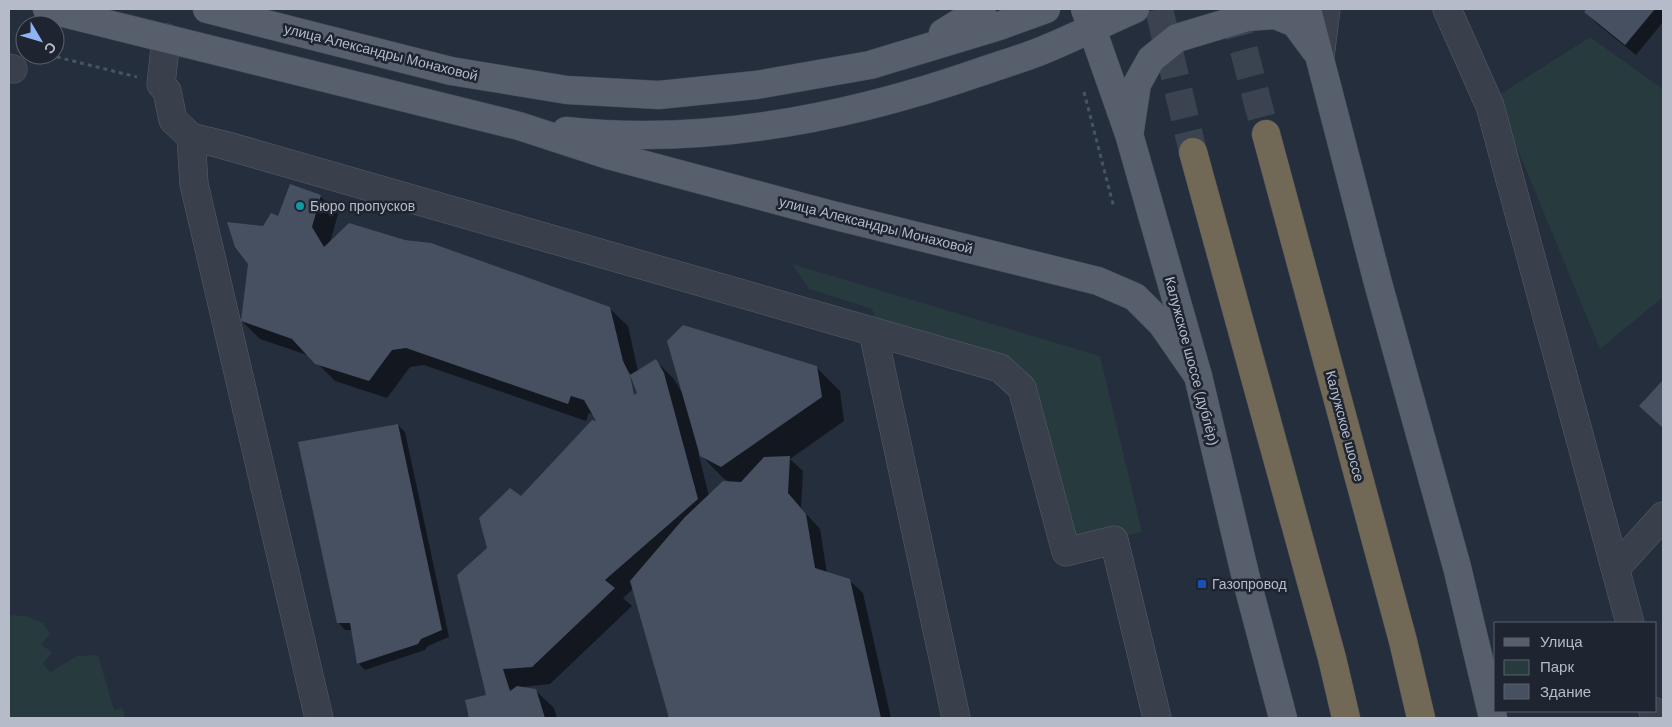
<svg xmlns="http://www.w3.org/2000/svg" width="1672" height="727" font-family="Helvetica,sans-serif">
<rect width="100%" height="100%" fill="#252e3c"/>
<!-- green -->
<g fill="#273a3d">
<path d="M1590 37 1663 89V297L1600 349 1496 97Z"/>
<path d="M792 264 1100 356 1142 532 1070 547 1024 385 879 329 872 309 809 289Z"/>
<path d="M12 615 25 616 43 623 50 634 41 644 52 653 43 663 50 672 77 656 98 655 114 710 123 708 125 718H9V619Z"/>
</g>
<!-- shadow -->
<g fill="#0007" fill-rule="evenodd">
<path d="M1588 9H1660L1663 12V22L1636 55 1596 23 1586 12Z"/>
<path d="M320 196 338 214 330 242 609 308 628 326 638 371 656 361 674 379 681 391 816 367 840 391 844 421 790 459 803 471 801 508 820 529 827 573 849 580 863 593 891 718H670L633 589 623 598 632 606 550 684 522 687 535 690 554 708 557 718H470L467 701 487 696 489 548 521 497 598 422 594 415 589 413 586 421 424 365 410 367 387 398 335 381 310 356 260 339 242 321 263 228 278 218ZM629 373H630L638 393 633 397ZM698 452 724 479 731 483 709 496Z"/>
<path d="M398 425 405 432 449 637 428 646 425 650 365 670 358 663 353 630H345L338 622Z"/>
</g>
<!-- building -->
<g fill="#465060">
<path d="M1587 9H1655L1625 45 1584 12Z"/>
<path d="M290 184 321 195 312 227 324 247 349 223 405 240 431 243 610 307 623 361 630 375 634 395 637 393 630 375 656 359 664 373 698 499 605 580 615 588 532 667 503 669 510 691 517 686 536 689 545 718H469L465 700 486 695 457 575 487 548 479 518 510 488 521 496 592 420 596 421 584 400 571 396 568 404 406 348 392 350 369 381 315 364 292 339 241 321 248 264 235 247 227 222 263 226 271 213 278 216Z"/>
<path d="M683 325 817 366 822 397 721 467 700 456 667 341Z"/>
<path d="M1663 380V428L1639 406Z"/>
<path d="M398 424 442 630 421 639 418 644 357 664 350 623H337L298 442Z"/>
<path d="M790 456 788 493 806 514 815 568 850 579 881 718H669L630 581 684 518 723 481 741 482 764 457Z"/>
</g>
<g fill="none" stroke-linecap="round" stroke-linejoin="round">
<!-- highway-tunnel -->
<g stroke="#3b4351" stroke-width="28" stroke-dasharray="28 14" stroke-linecap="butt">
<path d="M1159 9 1193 152"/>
<path d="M1233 9 1266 134"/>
</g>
<!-- minor casing -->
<g stroke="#575e6a" stroke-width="29">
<g id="minor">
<path d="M1447 9 1490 106 1630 623"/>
<path d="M166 38 161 84 167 91 173 120 191 137 224 145 1000 368 1022 388 1066 552 1114 540 1157 718"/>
<path d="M1320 57 1326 9"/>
<path d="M9 68 13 69"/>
<path d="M191 137 194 184 319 718"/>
<path d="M873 332 956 718"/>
<path d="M1616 568 1663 516"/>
<path d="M1653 711 1655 718"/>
</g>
</g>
<!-- major casing -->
<g stroke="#424955" stroke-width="29">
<g id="major">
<path d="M47 9 519 126 608 155 832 215 1098 281 1135 297 1162 324 1198 376"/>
<path d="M207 9 451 71 567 90 659 95 756 85 870 65 999 26 1046 9"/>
<path d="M1085 9 1129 134 1198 376 1245 574 1283 718"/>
<path d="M1307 9 1378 283 1457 567 1493 718"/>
<path d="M943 33 982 9"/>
<path d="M1130 130 1137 84 1151 59 1177 38 1247 17 1275 15 1295 23 1315 50"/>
<path d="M566 131C706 146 848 118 980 72 1000 65 1021 59 1041 51 1073 38 1103 23 1135 9"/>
</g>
</g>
<!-- highway casing -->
<g stroke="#444b57" stroke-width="29">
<g id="highway">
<path d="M1266 134 1403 641 1421 718"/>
<path d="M1193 152 1332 658 1346 718"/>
</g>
</g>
<!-- path -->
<g stroke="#45575a" stroke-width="3" stroke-dasharray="4 4" stroke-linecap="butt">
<path d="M49 55 137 77"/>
<path d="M1084 92 1114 208"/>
</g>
<!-- minor -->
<use href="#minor" stroke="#39404c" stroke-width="28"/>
<!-- major -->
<use href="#major" stroke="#575f6c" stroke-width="28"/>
<!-- highway -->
<use href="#highway" stroke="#726856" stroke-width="28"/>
</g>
<!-- markers -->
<circle fill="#0f9aa8" stroke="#1e2531" stroke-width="2" cx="300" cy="206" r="5"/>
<rect fill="#1a4fb4" stroke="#1e2531" stroke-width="2" x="1197" y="579" width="10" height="10" rx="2.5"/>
<g text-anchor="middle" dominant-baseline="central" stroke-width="5" stroke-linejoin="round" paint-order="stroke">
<!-- street labels -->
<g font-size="14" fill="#b5bbc8" stroke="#1e2531">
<text transform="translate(381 52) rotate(14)">улица Александры Монаховой</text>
<text transform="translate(876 225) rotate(14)">улица Александры Монаховой</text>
<text transform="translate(1192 361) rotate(75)">Калужское шоссе (дублёр)</text>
<text transform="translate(1345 426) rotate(75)">Калужское шоссе</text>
</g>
<!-- poi labels -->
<g font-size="14" fill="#b5bbc8" stroke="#1e2531" text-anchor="start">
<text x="310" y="206">Бюро пропусков</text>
<text x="1212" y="584">Газопровод</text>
</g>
</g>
<!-- border -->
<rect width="1672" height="727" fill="none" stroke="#b5bbc8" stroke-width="20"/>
<!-- legend -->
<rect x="1494" y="622" width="162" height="90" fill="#1e2531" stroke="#5a616d"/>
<rect x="1504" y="638" width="25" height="8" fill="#575f6c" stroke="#5a616d"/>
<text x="1540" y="647" font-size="15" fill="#b5bbc8">Улица</text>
<rect x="1504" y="660" width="25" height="15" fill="#273a3d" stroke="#5a616d"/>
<text x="1540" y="672" font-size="15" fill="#b5bbc8">Парк</text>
<rect x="1504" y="684" width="25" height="15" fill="#465060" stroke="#5a616d"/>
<text x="1540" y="697" font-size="15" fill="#b5bbc8">Здание</text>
<!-- north arrow -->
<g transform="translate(40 40) rotate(128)"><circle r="24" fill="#1e2531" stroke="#5a616d"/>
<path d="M0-4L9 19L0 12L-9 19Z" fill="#8fb3f3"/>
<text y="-8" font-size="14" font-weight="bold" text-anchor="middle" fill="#b5bbc8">С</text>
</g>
</svg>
